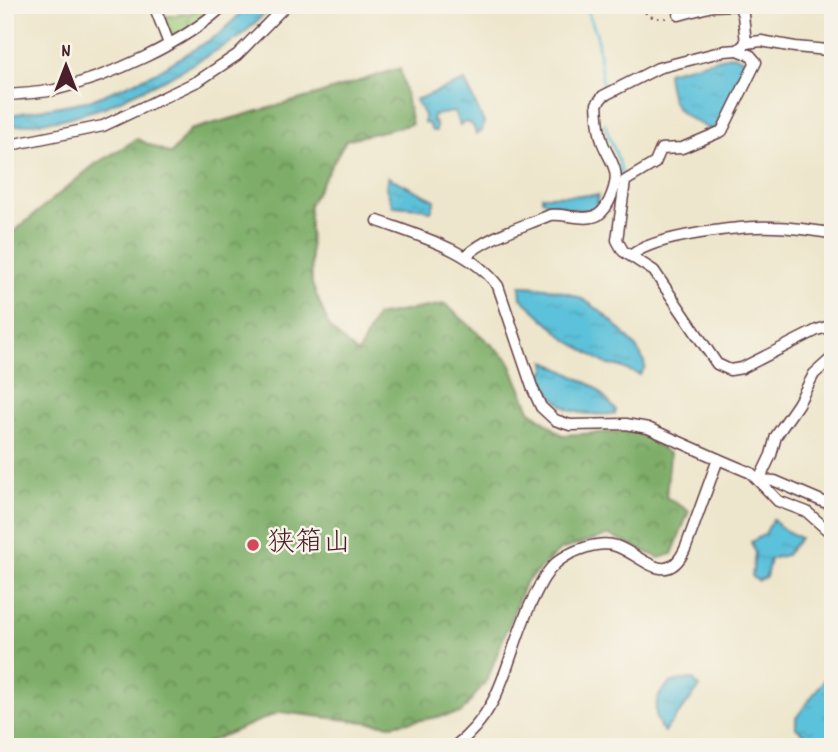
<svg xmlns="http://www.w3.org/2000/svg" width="838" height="752" font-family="Dekko,'Klee One',sans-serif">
<defs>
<pattern id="forest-crowns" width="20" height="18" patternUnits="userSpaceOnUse" patternTransform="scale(1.75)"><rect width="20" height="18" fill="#7dad67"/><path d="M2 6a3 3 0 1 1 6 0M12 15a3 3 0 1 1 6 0" fill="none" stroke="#688c55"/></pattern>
<pattern id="cemetery-stones" width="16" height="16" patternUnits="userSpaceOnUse" patternTransform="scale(1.75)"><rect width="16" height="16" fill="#9cc976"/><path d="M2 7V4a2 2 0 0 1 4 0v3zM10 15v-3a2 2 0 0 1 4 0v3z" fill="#88ac66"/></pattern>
<pattern id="water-ripples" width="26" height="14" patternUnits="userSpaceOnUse" patternTransform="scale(1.75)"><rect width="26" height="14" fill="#5cc1da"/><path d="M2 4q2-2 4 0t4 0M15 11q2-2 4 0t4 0" fill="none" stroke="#52a5bb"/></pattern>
</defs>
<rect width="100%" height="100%" fill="#f7f3e8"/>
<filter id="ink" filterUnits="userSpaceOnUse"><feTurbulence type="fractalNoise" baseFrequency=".0143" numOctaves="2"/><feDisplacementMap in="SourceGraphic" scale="14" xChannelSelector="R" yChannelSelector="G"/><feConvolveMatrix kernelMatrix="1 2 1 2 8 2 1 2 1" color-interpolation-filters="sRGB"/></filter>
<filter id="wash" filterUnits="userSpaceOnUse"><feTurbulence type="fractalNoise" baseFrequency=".00686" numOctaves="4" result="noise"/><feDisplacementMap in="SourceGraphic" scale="28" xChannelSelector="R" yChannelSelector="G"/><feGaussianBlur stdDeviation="1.57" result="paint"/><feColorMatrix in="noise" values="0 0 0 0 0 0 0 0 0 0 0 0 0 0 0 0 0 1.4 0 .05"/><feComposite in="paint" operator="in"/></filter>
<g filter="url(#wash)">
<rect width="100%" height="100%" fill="#eee6cc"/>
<!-- forest -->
<path fill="url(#forest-crowns)" stroke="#646649" stroke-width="2" d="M400 68 412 124 346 140 309 205 312 284 330 329 358 354 376 316 445 304 508 359 530 410 562 435 635 431 670 454 666 497 689 511 672 554 659 558 609 535 560 550 525 583 487 680 461 713 391 725 280 712 201 745 203 747H5V239L94 165 137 139 171 154 190 130 316 95Z"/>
<!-- cemetery -->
<path fill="url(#cemetery-stones)" stroke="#737450" stroke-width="2" d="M203 5H222L171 41 164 17 192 13Z"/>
<!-- water -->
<g fill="url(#water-ripples)" stroke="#537082" stroke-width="2">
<path d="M249 5H274L240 37 169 77 105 107 63 119 5 127V116L92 100 155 73 221 33Z"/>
<path d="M733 55 747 61 749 65 720 124 711 130C677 111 671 112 667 72Z"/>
<path d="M465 81 484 123 482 131 476 134C474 126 473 123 464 122L460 125 454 112 433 115 432 120 436 124V131H432L429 124 424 123V115L415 100Z"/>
<path d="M388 177 435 200 431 212 422 208 393 206 386 188Z"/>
<path d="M598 195 596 209C582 212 554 207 542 200V196Z"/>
<path d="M520 286C539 285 573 292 589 303 606 314 643 348 645 367L640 375 618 366 608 365 566 339 521 298Z"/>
<path d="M545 361 595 387 616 410 615 414C577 416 558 413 541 376L546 369Z"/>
<path d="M773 519 781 528 800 538 786 555 770 559 766 577 758 581 752 576 755 553 751 542 765 534Z"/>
<path d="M833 668V747H816L817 743 796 728V718Z"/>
<path d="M692 679 700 687 664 732C651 717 653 695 671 683 676 680 685 680 692 679Z"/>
</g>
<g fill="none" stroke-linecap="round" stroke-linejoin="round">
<!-- stream -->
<g stroke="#5cc1da" stroke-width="2.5">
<path d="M585 5 597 35 603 90"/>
<path d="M605 123C608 140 625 167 621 180"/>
<path d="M741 373 761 366 789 350"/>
</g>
</g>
</g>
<g filter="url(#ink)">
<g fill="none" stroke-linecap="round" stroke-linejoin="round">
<!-- minor casing -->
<g stroke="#633d43" stroke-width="13">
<g id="minor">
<path d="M154 5 169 44"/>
<path d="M739 5 743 15 746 43"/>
<path d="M679 15 712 6 736 5"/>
<path d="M738 50 750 55 756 62 722 131 682 148 661 149 655 163 625 181 617 240 623 251 654 271 717 364 730 370 742 368 817 330 833 325"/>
<path d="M5 95C21 94 39 93 54 90 108 77 184 44 224 5"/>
<path d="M5 146 103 126 198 81 237 55 286 5"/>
<path d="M378 221C419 236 471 250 498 286L532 387 541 407 555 420 570 425 626 424 648 428 718 459"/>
<path d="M632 255C653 236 744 225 774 227 792 227 814 231 833 233"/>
<path d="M466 256C488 236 522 227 550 215 564 213 585 222 598 215 609 208 618 183 615 171 613 161 605 151 602 141 598 129 598 116 597 104L603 96 658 68 724 51 738 50 746 43 761 41 795 47 828 50 833 61"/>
<path d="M824 502 775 481 759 480 771 455 776 436 798 404 814 374 833 357"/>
<path d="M454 747C506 707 505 658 531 603 538 589 544 574 556 563 570 551 599 540 616 546 644 556 667 590 686 547L718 459 751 473 778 501 807 512 833 535"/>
</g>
</g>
<!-- path -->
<g stroke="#633d43" stroke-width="2" stroke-dasharray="2 5" stroke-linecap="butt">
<path d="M633 5 654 18H668"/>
<path d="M754 12 771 5"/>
</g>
<!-- minor -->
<use href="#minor" stroke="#fff" stroke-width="10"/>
</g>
</g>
<!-- markers -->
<circle fill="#d1495b" stroke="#f7f3e8" stroke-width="2.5" cx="253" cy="545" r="7"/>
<g text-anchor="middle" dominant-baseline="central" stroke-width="5" stroke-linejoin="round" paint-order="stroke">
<!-- poi labels -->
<g font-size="28" fill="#4a1f2b" stroke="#f7f3e8" text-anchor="start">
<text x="267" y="545">狭箱山</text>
</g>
</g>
<!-- margin -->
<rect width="838" height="752" fill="none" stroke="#f7f3e8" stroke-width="28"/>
<!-- north arrow -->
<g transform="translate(66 66)" stroke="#f7f3e8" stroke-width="5" paint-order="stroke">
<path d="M0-5L12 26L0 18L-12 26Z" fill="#4a1f2b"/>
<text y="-10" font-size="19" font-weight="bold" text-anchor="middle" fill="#4a1f2b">N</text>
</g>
</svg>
